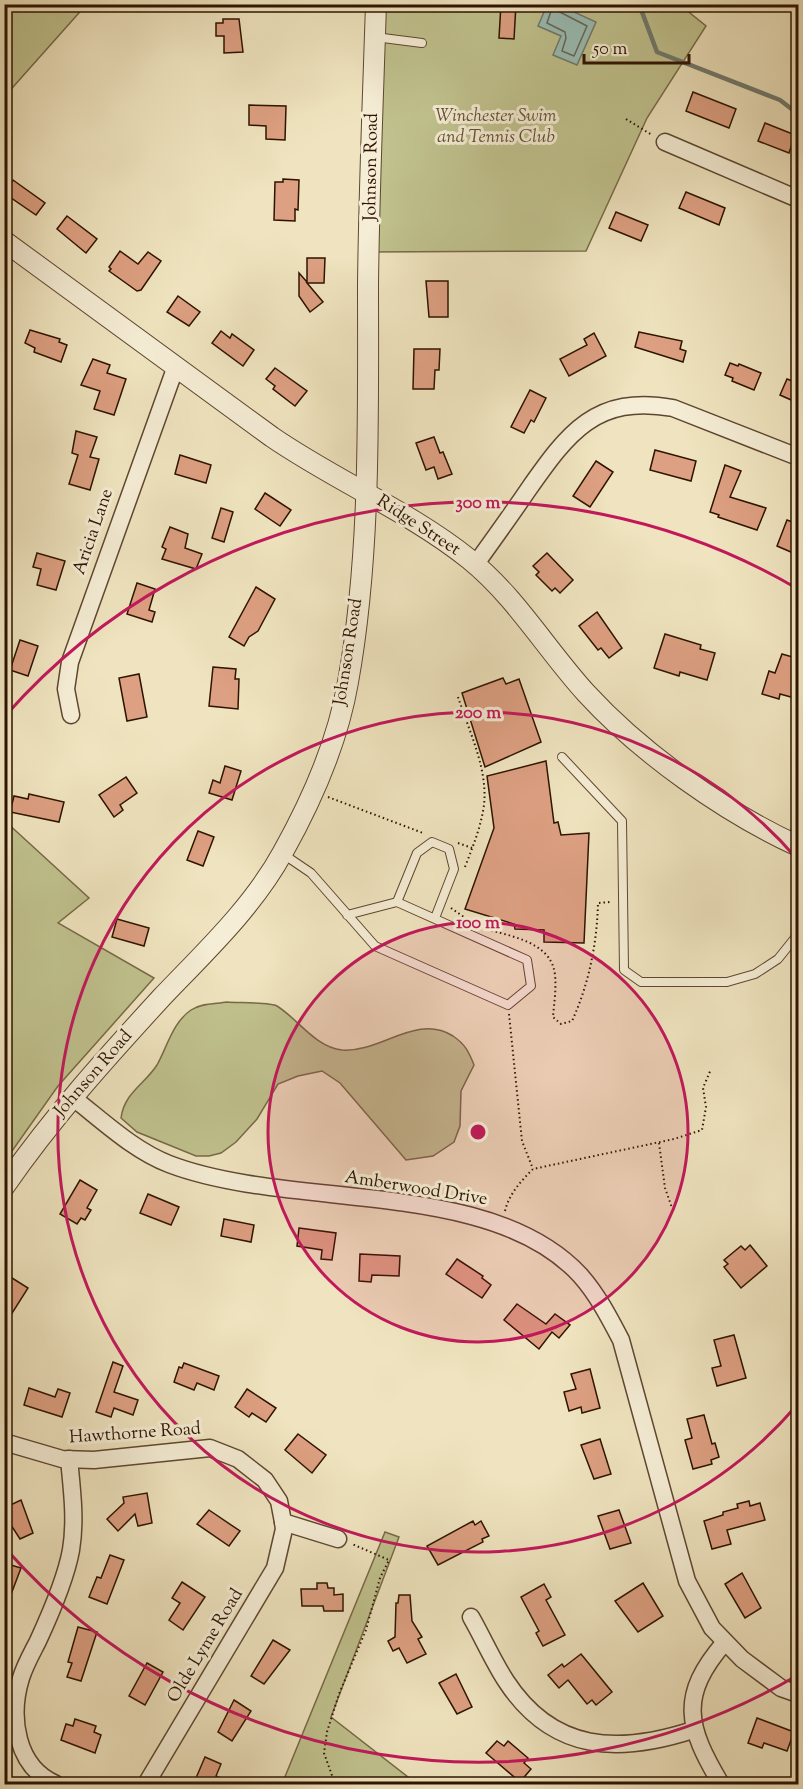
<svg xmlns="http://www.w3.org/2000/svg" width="803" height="1789" font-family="'Sorts Mill Goudy',serif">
<rect width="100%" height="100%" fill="#efe4bf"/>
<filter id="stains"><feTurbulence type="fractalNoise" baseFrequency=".00333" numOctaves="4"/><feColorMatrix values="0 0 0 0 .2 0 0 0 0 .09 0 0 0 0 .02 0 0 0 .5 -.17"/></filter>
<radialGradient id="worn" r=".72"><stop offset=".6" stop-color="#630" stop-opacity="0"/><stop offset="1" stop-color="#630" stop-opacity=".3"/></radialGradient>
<!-- green -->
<g fill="#c0c28e" stroke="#776a47" stroke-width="1.5">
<path d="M5 4 86 5 5 96 4 5Z"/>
<path d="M376 5H680L706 26 647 118 586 251 369 252Z"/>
<path d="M5 821 89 898 58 923 154 978 58 1086 5 1161Z"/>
<path d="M227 1002C237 1003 271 1002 277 1006 298 1019 315 1047 342 1050 381 1053 416 1013 453 1036 465 1044 469 1052 474 1065L461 1091 460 1126 454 1142 433 1156 406 1160 340 1083 322 1071 298 1076 278 1084 257 1119 236 1142 221 1153 209 1156H196L137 1132 121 1118C124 1093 145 1084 157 1065 167 1047 173 1022 191 1010 201 1003 216 1004 227 1002Z"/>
<path d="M385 1532 399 1537 331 1717 417 1784H282Z"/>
</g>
<!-- water -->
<path fill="#9abeb6" stroke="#6f7a6d" stroke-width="1.5" d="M547 5H559L596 22 577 65 553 55 561 36 538 26Z"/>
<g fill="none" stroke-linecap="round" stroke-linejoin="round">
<!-- shore -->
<path stroke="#64685b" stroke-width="1.5" d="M554 9 587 26 574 56 562 51 566 38 565 32 547 23 551 11Z"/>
<!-- stream -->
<path stroke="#6f7a6d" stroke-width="4.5" d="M639 4 657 52 780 100 798 114"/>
</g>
<!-- building -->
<g fill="#dda082" stroke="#2e1300" stroke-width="1.5">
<path d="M501 4H516L514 39 499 38Z"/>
<path d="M223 19H239L243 52 224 53V36H216V23H223Z"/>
<path d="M693 92 736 109 729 128 686 111Z"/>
<path d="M249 105 286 106 285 140 266 139V126L249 125Z"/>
<path d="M765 123 795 135 789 153 758 141Z"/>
<path d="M283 179 299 180 298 210 295 209V221L274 220 275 182H283Z"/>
<path d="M13 180 45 203 36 215 4 193Z"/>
<path d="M686 192 725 208 719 225 679 208Z"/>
<path d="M616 212 648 225 641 241 609 228Z"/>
<path d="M67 216 97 239 86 253 57 229Z"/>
<path d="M120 251 138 264 148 252 161 261 141 290 137 291 109 271 111 269 109 267Z"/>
<path d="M307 258H325L324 283H307L323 302 310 312 299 296V273L307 282Z"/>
<path d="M426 281H448V317H429Z"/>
<path d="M178 296 200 312 189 326 167 312Z"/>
<path d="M30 330 60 339 59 342 67 345 61 362 34 352 35 348 25 343Z"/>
<path d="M221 331 230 338 232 334 254 350 243 366 212 343Z"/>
<path d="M639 332 682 341 680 349 686 351 683 362 635 347Z"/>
<path d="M594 333 606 356 569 376 560 359 587 345 584 339Z"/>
<path d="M414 349H440L439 370H435L434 389H413Z"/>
<path d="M93 359 110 365 107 373 126 379 114 415 94 409 100 391 81 385Z"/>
<path d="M730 363 738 366 739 364 761 373 754 390 732 381 733 378 725 375Z"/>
<path d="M275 368 307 391 295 406 273 389 275 386 266 379Z"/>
<path d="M787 379 798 383V403L780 395Z"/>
<path d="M530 390 546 398 534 422 531 420 524 433 511 427Z"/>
<path d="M76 431 97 437 90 457 99 459 90 490 69 484 78 455 72 453Z"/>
<path d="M434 437 440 453 443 452 452 474 438 479 434 467 426 470 416 443Z"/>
<path d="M655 450 696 461 691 481 650 470Z"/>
<path d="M180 455 211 465 206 483 175 474Z"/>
<path d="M596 461 613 472 590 507 573 496Z"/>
<path d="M725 465 741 471 730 497 766 508 757 530 718 517 719 515 710 512Z"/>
<path d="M265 493 291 510 280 526 255 509Z"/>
<path d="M221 508 233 512 224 542 212 538Z"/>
<path d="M787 520 798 524V555L777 546Z"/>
<path d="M170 527 188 534 185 548 202 554 196 569 162 559 166 549 162 547Z"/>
<path d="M37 553 65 561 56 590 37 585 41 569 33 567Z"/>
<path d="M547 553 573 580 560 593 555 588 552 591 536 575 539 572 533 566Z"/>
<path d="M137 583 155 589 149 610 155 612 152 622 127 614Z"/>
<path d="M256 587 275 599 258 631 249 637 244 646 229 637Z"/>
<path d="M597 612 622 648 609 658 601 648 598 650 579 626Z"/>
<path d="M665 634 701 645 700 649 715 653 707 680 680 672 679 676 654 668Z"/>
<path d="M20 640 38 646 28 676 10 670Z"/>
<path d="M782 654 796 658 793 666 798 668V699L780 694 779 699 762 694 769 671 775 673Z"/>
<path d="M213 667 236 669 235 679H239L238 709 209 706Z"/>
<path d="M139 674 147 717 127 721 119 678Z"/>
<path d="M503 678 506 684 519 679 541 742 485 767 462 693Z"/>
<path d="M546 761 554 823 558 822 561 835 589 833 584 943 544 942V930L515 929 514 924 465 909 494 828 487 776Z"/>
<path d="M225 766 241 771 232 800 209 793 213 780 220 783Z"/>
<path d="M126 777 137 793 120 805 123 810 114 817 99 795Z"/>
<path d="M29 794 64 802 59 822 10 812 14 796 28 799Z"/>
<path d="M198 831 214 837 203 866 187 860Z"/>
<path d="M117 919 149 928 144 946 112 937Z"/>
<path d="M80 1180 97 1190 87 1208 91 1210 85 1220 81 1218 77 1224 60 1214Z"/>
<path d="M148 1194 179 1207 171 1225 140 1213Z"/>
<path d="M224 1219 254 1225 251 1242 221 1236Z"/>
<path d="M299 1228 336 1233 332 1260 321 1259 322 1250 297 1246Z"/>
<path d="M750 1245 767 1266 741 1288 724 1267 728 1264 724 1260 741 1246 745 1250Z"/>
<path d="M360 1254 400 1256 399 1276 372 1275 371 1282 359 1281Z"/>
<path d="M457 1259 483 1276 482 1278 491 1285 482 1298 446 1274Z"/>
<path d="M12 1278 28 1288 4 1326V1290Z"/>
<path d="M517 1304 546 1324 555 1314 570 1325 559 1338 552 1332 539 1349 504 1320Z"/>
<path d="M734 1335 746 1378 717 1386 712 1368 721 1366 714 1340Z"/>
<path d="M113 1362 123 1366 114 1392 138 1400 133 1415 114 1408 111 1417 96 1412Z"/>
<path d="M184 1363 219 1376 214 1390 197 1383 194 1390 174 1382 179 1367 182 1368Z"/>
<path d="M590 1369 600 1408 582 1413 581 1407 569 1411 564 1392 576 1389 571 1374Z"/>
<path d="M29 1388 55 1397 58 1389 70 1393 62 1417 24 1405Z"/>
<path d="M247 1389 276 1408 266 1422 252 1413 249 1417 235 1407Z"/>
<path d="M704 1415 712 1444 715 1443 719 1457 711 1460 712 1464 693 1469 685 1440 692 1438 687 1419Z"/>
<path d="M298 1434 326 1455 312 1473 285 1450Z"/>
<path d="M600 1439 611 1474 594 1479 581 1445Z"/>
<path d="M147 1493 152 1523 138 1526 135 1514 118 1531 107 1519 124 1503 123 1497Z"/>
<path d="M21 1500 33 1533 20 1539 4 1514V1508Z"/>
<path d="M749 1501 750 1506 760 1503 765 1520 727 1530 731 1544 712 1549 704 1521 723 1515V1512L738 1508 737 1504Z"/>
<path d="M209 1510 240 1531 229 1546 197 1524Z"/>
<path d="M619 1510 631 1543 610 1549 598 1516Z"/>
<path d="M473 1521 475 1525 481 1521 489 1536 482 1539 483 1542 438 1565 427 1546Z"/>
<path d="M110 1555 124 1560 107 1604 89 1597 97 1577 101 1578Z"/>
<path d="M4 1563 21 1568 7 1605 4 1604Z"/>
<path d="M742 1573 761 1608 745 1618 725 1584Z"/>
<path d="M182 1582 205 1597 183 1630 169 1620 180 1603 172 1598Z"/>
<path d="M317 1583H327L328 1588H334V1595L343 1594V1611H324L323 1606H302L301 1589H317Z"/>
<path d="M643 1583 663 1616 638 1632 615 1601Z"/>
<path d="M544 1584 551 1597 546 1600 565 1635 543 1646 536 1633 539 1631 521 1597Z"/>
<path d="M399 1595H410L412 1621 422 1637 418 1639 426 1654 407 1663 399 1648 393 1651 388 1641 395 1637 396 1603H398Z"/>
<path d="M78 1627 97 1632 81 1681 67 1677 72 1663 68 1662Z"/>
<path d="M273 1640 290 1650 264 1684 251 1676Z"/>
<path d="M581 1654 612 1692 596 1705 592 1700 587 1704 568 1680 559 1688 548 1675 562 1664 564 1667Z"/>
<path d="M147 1663 163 1672 145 1705 129 1696Z"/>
<path d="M456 1674 472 1707 457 1714 439 1683Z"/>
<path d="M234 1700 251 1711 232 1741 218 1732Z"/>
<path d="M757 1718 794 1732 787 1751 764 1743 762 1748 748 1743Z"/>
<path d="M75 1719 96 1726 94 1732 101 1735 95 1753 61 1740 66 1724 73 1726Z"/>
<path d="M497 1741 504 1746 508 1741 528 1758 524 1763 531 1769 520 1782 486 1753Z"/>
<path d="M205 1757 221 1764 216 1776 237 1785H193Z"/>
</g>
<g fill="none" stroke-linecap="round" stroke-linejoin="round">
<!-- service casing -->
<g stroke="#5e4730" stroke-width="10">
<g id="service">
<path d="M375 37 422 43"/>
<path d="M562 757 622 821 624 970 641 982H727L755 974 778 959 798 934"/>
<path d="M792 843 798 821"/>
<path d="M283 854 311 873 375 946 508 1005 531 986 527 960 397 902 347 915"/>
<path d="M397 902 417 853 432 842 449 849 454 869 435 918"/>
</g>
</g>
<!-- minor casing -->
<g stroke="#5e4730" stroke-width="19">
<g id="minor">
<path d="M665 142 798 199"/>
<path d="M475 565C493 540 511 515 528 490 568 433 596 394 673 408L798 457"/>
<path d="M71 715 66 689 70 662 176 366"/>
<path d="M72 1097C103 1121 133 1150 169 1164 292 1211 489 1177 580 1275 597 1294 609 1317 621 1340L687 1581 712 1628 742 1659 781 1688 798 1694"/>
<path d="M4 1442 62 1459 94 1460 210 1448 238 1459 265 1480 279 1501 283 1522 338 1539"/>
<path d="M471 1617C483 1638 493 1661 506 1681 553 1753 619 1754 693 1730"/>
<path d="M56 1784C16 1767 9 1717 21 1678 25 1665 32 1653 38 1641 50 1615 66 1578 71 1550 76 1520 72 1490 69 1459"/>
<path d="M146 1784 275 1568 284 1529 283 1522"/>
<path d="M721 1784C687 1727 678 1696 725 1642"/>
</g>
</g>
<!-- tertiary casing -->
<g stroke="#5e4730" stroke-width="22">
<g id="tertiary">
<path d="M4 241 272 437C336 481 409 511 469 559 516 597 546 649 586 693 641 753 724 812 798 846"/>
<path d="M4 1187C51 1119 106 1058 162 997 205 952 253 907 283 852 312 800 338 741 348 682 371 555 368 414 368 285 369 192 373 98 376 4"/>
</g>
</g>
<!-- path -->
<g stroke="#2e1300" stroke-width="2" stroke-dasharray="1.5 3" stroke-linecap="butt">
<path d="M626 119 652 135"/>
<path d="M458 697C469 731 488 769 484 805 481 827 473 846 465 867"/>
<path d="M328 797 423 833"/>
<path d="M458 843 472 848"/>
<path d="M451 908 468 920"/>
<path d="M487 929C509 936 544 941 553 966 558 980 554 1003 553 1017L561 1024 572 1021C589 984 597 943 598 903L611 902"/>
<path d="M509 1014 522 1141 533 1169"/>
<path d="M659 1143 665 1188 672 1208"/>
<path d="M505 1211C509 1194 521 1181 533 1169L674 1139 702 1130 706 1107 703 1088 711 1069"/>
<path d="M335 1784 324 1753 327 1732 339 1694 366 1630 380 1578 389 1560 352 1544"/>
</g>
<!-- service -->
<use href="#service" stroke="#f5edd5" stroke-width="8"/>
<!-- minor -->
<use href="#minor" stroke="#f5edd5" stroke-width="16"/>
<!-- tertiary -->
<use href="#tertiary" stroke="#f5edd5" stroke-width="20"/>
</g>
<!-- distance rings -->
<circle cx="478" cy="1132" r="210" fill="#c2185b" fill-opacity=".12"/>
<g fill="none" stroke="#c2185b" stroke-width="3">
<circle cx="478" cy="1132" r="210"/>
<path d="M797 1405A420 420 0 1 1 797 859"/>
<path d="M798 1675A630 630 0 0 1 6 1549M6 715A630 630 0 0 1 798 589"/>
</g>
<g text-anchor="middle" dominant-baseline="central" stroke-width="6" stroke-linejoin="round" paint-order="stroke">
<!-- park labels -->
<g font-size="18" font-style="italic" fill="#615032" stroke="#f5edd5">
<text x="496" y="117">Winchester Swim<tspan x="496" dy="21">and Tennis Club</tspan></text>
</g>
<!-- street labels -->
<g font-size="18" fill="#2e1300" stroke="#f5edd5">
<text transform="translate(372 167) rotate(-89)">Johnson Road</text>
<text transform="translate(418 526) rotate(33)">Ridge Street</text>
<text transform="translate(94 532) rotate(-71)">Aricia Lane</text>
<text transform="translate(349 652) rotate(-81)">Johnson Road</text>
<text transform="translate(94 1074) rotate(-49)">Johnson Road</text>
<text transform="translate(416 1189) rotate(9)">Amberwood Drive</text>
<text transform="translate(135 1434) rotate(-4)">Hawthorne Road</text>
<text transform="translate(206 1646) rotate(-59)">Olde Lyme Road</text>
</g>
</g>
<circle cx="478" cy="1132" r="9" fill="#c2185b" stroke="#f5edd5" stroke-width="3"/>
<g font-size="18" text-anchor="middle" font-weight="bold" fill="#c2185b" stroke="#f5edd5" stroke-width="6" stroke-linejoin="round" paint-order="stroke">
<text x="478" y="508">300 m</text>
<text x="478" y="718">200 m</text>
<text x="478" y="928">100 m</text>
</g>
<!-- margin -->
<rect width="803" height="1789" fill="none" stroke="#efe4bf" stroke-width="24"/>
<rect x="6" y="6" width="791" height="1777" fill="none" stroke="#2e1300" stroke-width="3"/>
<rect x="12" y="12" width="779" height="1765" fill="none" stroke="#2e1300" stroke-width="1.5"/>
<!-- scale -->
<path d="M584 54v9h105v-9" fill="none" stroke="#2e1300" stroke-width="3"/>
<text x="593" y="54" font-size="18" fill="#2e1300" stroke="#f5edd5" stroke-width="4.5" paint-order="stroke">50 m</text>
<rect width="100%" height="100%" filter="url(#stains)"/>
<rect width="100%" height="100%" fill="url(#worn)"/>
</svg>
